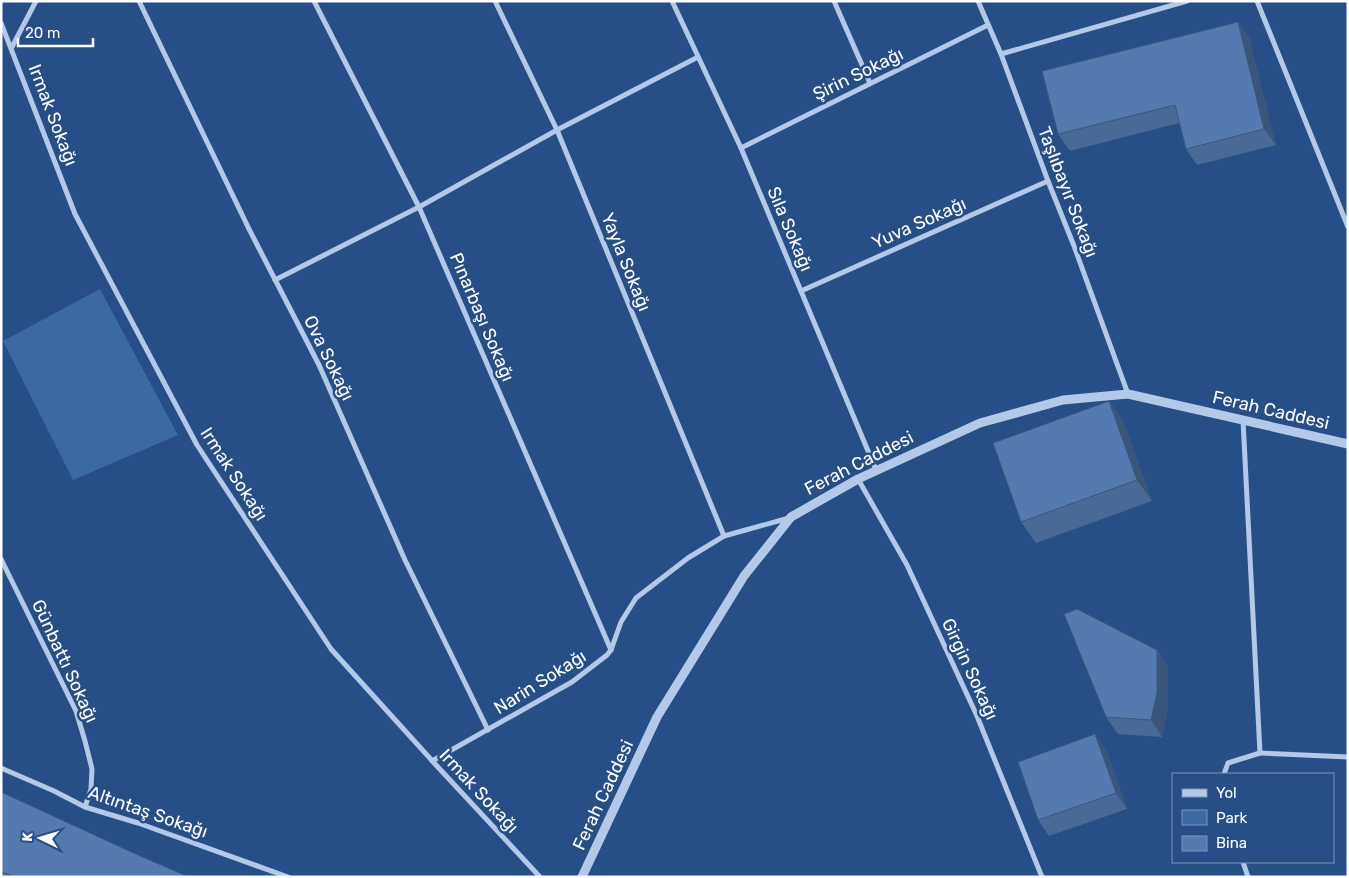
<svg xmlns="http://www.w3.org/2000/svg" width="1349" height="878" font-family="Rubik,sans-serif">
<rect width="100%" height="100%" fill="#264f87"/>
<!-- green -->
<path fill="#3b69a3" d="M100 289 178 435 73 480 3 341Z"/>
<g fill="none" stroke-linecap="round" stroke-linejoin="round">
<!-- minor -->
<g stroke="#b2cae8" stroke-width="5">
<path d="M139 1 249 229 319 365 405 560 488 730"/>
<path d="M314 1 419 207 611 650"/>
<path d="M495 1 557 130 724 536"/>
<path d="M672 1 741 148 876 470"/>
<path d="M834 1 870 83"/>
<path d="M978 1 1001 54 1048 181 1074 246 1128 394"/>
<path d="M1257 1 1348 227"/>
<path d="M1 23 75 214 197 445 331 649 436 765 540 877"/>
<path d="M12 47 36 1"/>
<path d="M1001 54 1187 1"/>
<path d="M741 148 988 25"/>
<path d="M275 280 419 207 557 130 698 57"/>
<path d="M801 291 1048 181"/>
<path d="M1243 420 1260 753 1348 757"/>
<path d="M858 479 907 565 977 716 1042 877"/>
<path d="M1 559 76 711 85 741 92 769 91 789 85 807"/>
<path d="M432 761 572 682 607 655 611 650 621 622 636 598 688 558 724 536 789 518"/>
<path d="M1 768 54 791 85 807 138 823 288 877"/>
<path d="M1224 774 1228 763 1260 753"/>
<path d="M1243 862 1248 877"/>
</g>
<!-- tertiary -->
<path stroke="#b2cae8" stroke-width="9" d="M582 877 657 717 744 576 791 517 858 479 980 423 1063 400 1128 394 1348 444"/>
</g>
<!-- wall -->
<g fill="#476a97">
<path d="M1238 22 1249 38 1276 145 1197 165 1186 149 1179 123 1070 151 1058 134Z"/>
<path d="M1109 401 1123 421 1152 501 1036 543 1021 522Z"/>
<path d="M1157 650 1168 667V709L1162 737 1118 734 1106 717Z"/>
<path d="M1095 734 1107 751 1127 809 1049 836 1038 820Z"/>
<path d="M1 792 138 855 189 877H1Z"/>
</g>
<!-- shaded-wall -->
<g fill="#3a567b">
<path d="M1238 22 1249 38 1276 145 1264 129Z"/>
<path d="M1109 401 1123 421 1152 501 1137 480Z"/>
<path d="M1157 650 1168 667V709L1162 737 1151 720Z"/>
<path d="M1095 734 1107 751 1127 809 1116 793Z"/>
</g>
<!-- building -->
<g fill="#537bb0" stroke="#3a567b">
<path d="M1238 22 1264 129 1186 149 1175 105 1058 134 1042 71Z"/>
<path d="M1109 401 1137 480 1021 522 993 443Z"/>
<path d="M1077 609 1157 650V693L1151 720 1106 717 1064 614Z"/>
<path d="M1095 734 1116 793 1038 820 1018 762Z"/>
<path d="M1 792 138 855 189 877H14L1 871Z"/>
</g>
<g text-anchor="middle" dominant-baseline="central" stroke-width="5" stroke-linejoin="round" paint-order="stroke">
<!-- street labels -->
<g font-size="18" fill="#fff" stroke="#264f87">
<text transform="translate(858 74) rotate(-26)">Şirin Sokağı</text>
<text transform="translate(53 115) rotate(69)">Irmak Sokağı</text>
<text transform="translate(1068 192) rotate(69)">Taşlıbayır Sokağı</text>
<text transform="translate(919 223) rotate(-24)">Yuva Sokağı</text>
<text transform="translate(790 229) rotate(67)">Sıla Sokağı</text>
<text transform="translate(626 262) rotate(68)">Yayla Sokağı</text>
<text transform="translate(482 317) rotate(67)">Pınarbaşı Sokağı</text>
<text transform="translate(329 358) rotate(64)">Ova Sokağı</text>
<text transform="translate(1271 410) rotate(13)">Ferah Caddesi</text>
<text transform="translate(859 463) rotate(-27)">Ferah Caddesi</text>
<text transform="translate(234 474) rotate(57)">Irmak Sokağı</text>
<text transform="translate(65 661) rotate(65)">Günbattı Sokağı</text>
<text transform="translate(970 669) rotate(65)">Girgin Sokağı</text>
<text transform="translate(540 682) rotate(-32)">Narin Sokağı</text>
<text transform="translate(479 791) rotate(47)">Irmak Sokağı</text>
<text transform="translate(603 795) rotate(-65)">Ferah Caddesi</text>
<text transform="translate(148 812) rotate(19)">Altıntaş Sokağı</text>
</g>
</g>
<!-- border -->
<rect width="1349" height="878" fill="none" stroke="#ffffff" stroke-width="5"/>
<!-- legend -->
<rect x="1172" y="773" width="162" height="90" fill="#264f87" stroke="#7d95b7"/>
<rect x="1182" y="789" width="25" height="8" fill="#b2cae8" stroke="#7d95b7"/>
<text x="1216" y="798" font-size="15" fill="#ffffff">Yol</text>
<rect x="1182" y="810" width="25" height="15" fill="#3b69a3" stroke="#7d95b7"/>
<text x="1216" y="823" font-size="15" fill="#ffffff">Park</text>
<rect x="1182" y="836" width="25" height="15" fill="#537bb0" stroke="#7d95b7"/>
<text x="1216" y="848" font-size="15" fill="#ffffff">Bina</text>
<!-- north arrow -->
<g transform="translate(40 838) rotate(275)" stroke="#264f87" stroke-width="4" paint-order="stroke">
<path d="M0-4L9 19L0 12L-9 19Z" fill="#ffffff"/>
<text y="-8" font-size="14" font-weight="bold" text-anchor="middle" fill="#ffffff">K</text>
</g>
<!-- scale -->
<path d="M18 38v8h75v-8" fill="none" stroke="#ffffff" stroke-width="2.5"/>
<text x="25" y="38" font-size="15" fill="#ffffff" stroke="#264f87" stroke-width="4" paint-order="stroke">20 m</text>
</svg>
